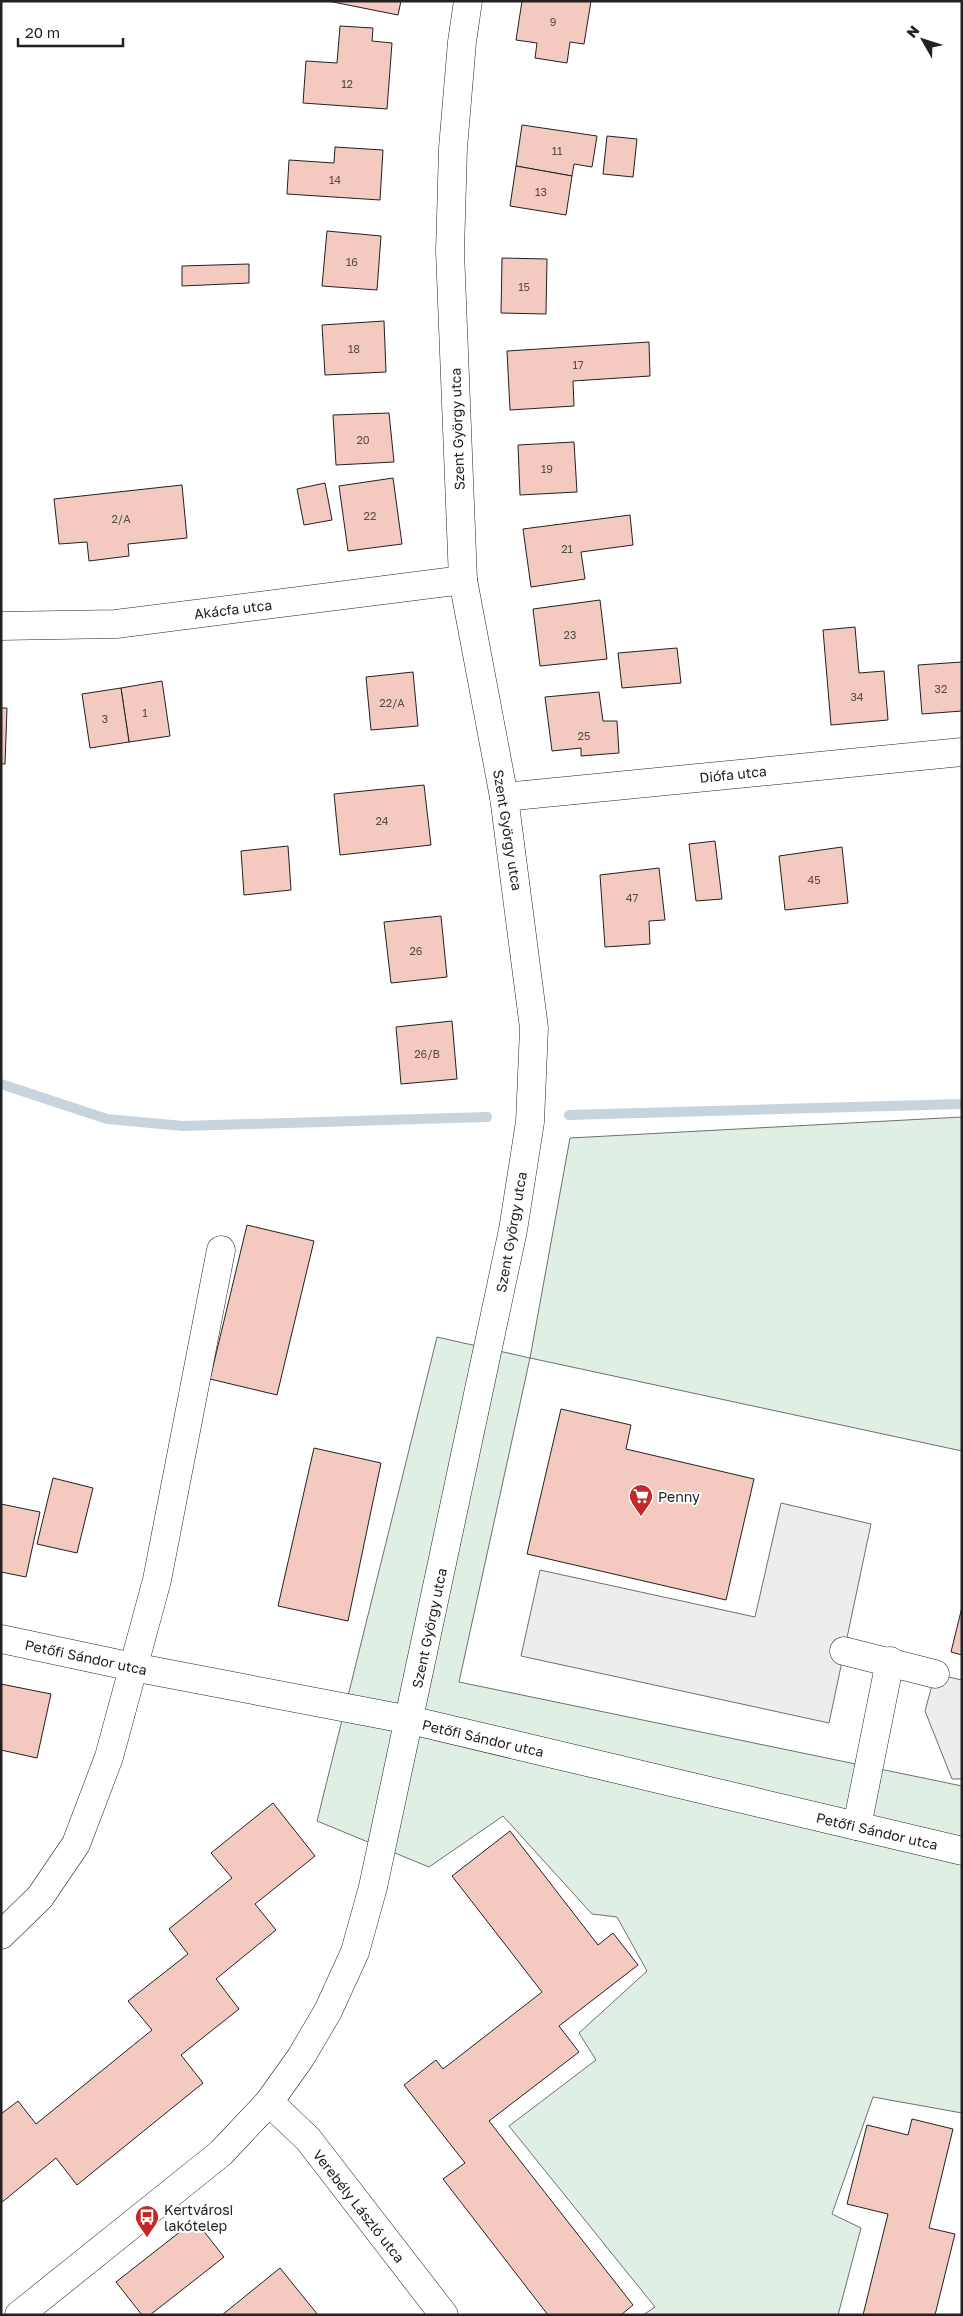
<svg xmlns="http://www.w3.org/2000/svg" width="963" height="2316" font-family="'Golos Text',sans-serif">
<rect width="100%" height="100%" fill="#fff"/>
<!-- green -->
<path fill="#e0efe3" stroke="#6f6f6f" d="M962 1117V1451L530 1358 459 1682 962 1786V2113L873 2097 832 2214 861 2228 838 2315H643L655 2307 509 2126 596 2060 579 2033 647 1971 617 1917 592 1914 503 1816 429 1867 317 1821 437 1337 530 1358 570 1138Z"/>
<!-- parking -->
<g fill="#ededed" stroke="#6f6f6f">
<path d="M781 1503 871 1524 829 1723 521 1656 540 1570 755 1617Z"/>
<path d="M935 1674 962 1680V1779H952L925 1711Z"/>
</g>
<g fill="none" stroke-linecap="round" stroke-linejoin="round">
<!-- stream -->
<g stroke="#c7d3dd" stroke-width="10">
<path d="M1 1084 107 1119 183 1126 487 1117"/>
<path d="M569 1115 962 1104"/>
</g>
</g>
<!-- building -->
<g fill="#f3c9c0" stroke="#222">
<path d="M328 1H401L398 15Z"/>
<path d="M522 1H591L584 44 570 42 567 63 535 58 537 43 516 40Z"/>
<path d="M340 26 373 28 372 41 392 43 387 109 303 103 306 61 337 63Z"/>
<path d="M522 125 597 136 592 167 574 164 572 176 516 166Z"/>
<path d="M607 136 637 139 633 177 603 174Z"/>
<path d="M335 147 383 150 380 200 287 194 289 160 334 163Z"/>
<path d="M516 166 572 176 566 215 510 206Z"/>
<path d="M327 231 381 236 377 290 322 286Z"/>
<path d="M502 258 547 259 546 314 501 313Z"/>
<path d="M249 264V283L182 286V266Z"/>
<path d="M384 321 386 372 325 375 322 325Z"/>
<path d="M649 342 650 376 573 381 574 406 510 410 507 351Z"/>
<path d="M389 413 394 462 336 465 333 415Z"/>
<path d="M574 442 577 492 520 495 518 445Z"/>
<path d="M393 478 402 544 348 551 339 486Z"/>
<path d="M325 483 332 520 304 525 297 489Z"/>
<path d="M182 485 187 538 128 544 129 556 89 561 87 542 59 544 54 499Z"/>
<path d="M630 515 633 545 581 552 585 579 531 587 523 529Z"/>
<path d="M600 600 607 659 540 666 533 609Z"/>
<path d="M855 627 859 673 884 671 888 720 831 725 823 630Z"/>
<path d="M677 648 681 683 622 688 618 653Z"/>
<path d="M962 662V711L922 714 918 665Z"/>
<path d="M413 672 418 726 371 730 366 677Z"/>
<path d="M162 681 170 736 129 742 121 688Z"/>
<path d="M121 688 129 742 90 748 82 694Z"/>
<path d="M599 692 603 721H617L619 753 581 756V748L552 751 545 697Z"/>
<path d="M1 708H7L5 764H1Z"/>
<path d="M424 785 431 845 340 855 334 794Z"/>
<path d="M715 841 722 899 696 901 689 844Z"/>
<path d="M288 846 291 890 244 895 241 851Z"/>
<path d="M842 847 848 903 785 910 779 856Z"/>
<path d="M659 868 665 920 649 921 650 944 605 947 600 875Z"/>
<path d="M441 916 447 977 391 983 384 922Z"/>
<path d="M452 1021 457 1079 401 1084 396 1027Z"/>
<path d="M247 1225 314 1241 277 1395 210 1379Z"/>
<path d="M561 1409 631 1425 626 1449 754 1479 726 1600 527 1554Z"/>
<path d="M314 1448 381 1463 348 1621 278 1606Z"/>
<path d="M53 1478 93 1488 77 1553 37 1544Z"/>
<path d="M1 1504 40 1512 26 1577 1 1572Z"/>
<path d="M962 1607V1655L951 1652Z"/>
<path d="M1 1684 51 1694 37 1758 1 1750Z"/>
<path d="M273 1803 315 1856 255 1904 276 1930 216 1979 239 2009 181 2055 203 2083 77 2185 56 2158 1 2203V2114L18 2101 36 2124 152 2030 128 2001 188 1954 169 1929 232 1878 211 1853Z"/>
<path d="M510 1831 598 1945 613 1933 638 1965 559 2026 579 2052 489 2121 633 2305 621 2315H548L443 2179 465 2163 404 2085 436 2060 443 2069 542 1992 452 1876Z"/>
<path d="M912 2119 953 2129 929 2228 955 2234 935 2315H863L888 2214 847 2204 867 2125 908 2135Z"/>
<path d="M195 2220 224 2257 150 2315H142L116 2282Z"/>
<path d="M280 2268 318 2315H222Z"/>
</g>
<g fill="none" stroke-linecap="round" stroke-linejoin="round">
<!-- minor casing -->
<g stroke="#222" stroke-width="29">
<g id="minor">
<path d="M1 626 116 624 463 580"/>
<path d="M504 797 962 752"/>
<path d="M1 1639 133 1667 410 1720 962 1851"/>
<path d="M844 1651 935 1674"/>
<path d="M857 1826 890 1661"/>
<path d="M1 1935 40 1897 76 1844 109 1757 157 1580 221 1250"/>
<path d="M269 2102 308 2139 444 2315"/>
<path d="M19 2315 221 2153 269 2102 301 2057 328 2011 355 1952 373 1887 513 1230 530 1122 534 1028 504 797 463 580 450 251 453 148 462 42 468 1"/>
</g>
</g>
<!-- minor -->
<use href="#minor" stroke="#fff" stroke-width="28"/>
</g>
<!-- icons -->
<defs>
<g id="supermarket-pin" transform="scale(1.25)"><path d="M0 17L-7.5 6A9.5 9.5 0 1 1 7.5 6Z" fill="#c62828" stroke="#fff"/><path d="M-6-5.5h2.5l.6 2H6L4.5 2H-2.5L-4.4-4H-6ZM-1.5 3.2a1.3 1.3 0 1 0 .1 0ZM3 3.2a1.3 1.3 0 1 0 .1 0Z" fill="#fff"/></g>
<g id="bus-pin" transform="scale(1.25)"><path d="M0 17L-7.5 6A9.5 9.5 0 1 1 7.5 6Z" fill="#c62828" stroke="#fff"/><path d="M-5-6H5V4H4V6H2V4H-2V6H-4V4H-5ZM-3.5-4V0h7V-4ZM-3.5 1.2v1.5H-2V1.2ZM2 1.2v1.5H3.5V1.2Z" fill="#fff"/></g>
</defs>
<g fill-rule="evenodd">
<use href="#supermarket-pin" x="641" y="1496"/>
<use href="#bus-pin" x="147" y="2217"/>
</g>
<g text-anchor="middle" dominant-baseline="central" stroke-width="4" stroke-linejoin="round" paint-order="stroke">
<!-- number labels -->
<g font-size="11" fill="#564c4a">
<text x="553" y="21">9</text>
<text x="347" y="83">12</text>
<text x="557" y="150">11</text>
<text x="335" y="179">14</text>
<text x="541" y="191">13</text>
<text x="352" y="261">16</text>
<text x="524" y="286">15</text>
<text x="354" y="348">18</text>
<text x="578" y="364">17</text>
<text x="363" y="439">20</text>
<text x="547" y="468">19</text>
<text x="370" y="515">22</text>
<text x="121" y="518">2/A</text>
<text x="567" y="548">21</text>
<text x="570" y="634">23</text>
<text x="941" y="688">32</text>
<text x="857" y="696">34</text>
<text x="392" y="702">22/A</text>
<text x="145" y="712">1</text>
<text x="105" y="718">3</text>
<text x="584" y="735">25</text>
<text x="382" y="820">24</text>
<text x="814" y="879">45</text>
<text x="632" y="897">47</text>
<text x="416" y="950">26</text>
<text x="427" y="1053">26/B</text>
</g>
<!-- street labels -->
<g font-size="14" fill="#222" stroke="#fff">
<text transform="translate(457 429) rotate(-92)">Szent György utca</text>
<text transform="translate(233 609) rotate(-7)">Akácfa utca</text>
<text transform="translate(733 774) rotate(-6)">Diófa utca</text>
<text transform="translate(508 830) rotate(81)">Szent György utca</text>
<text transform="translate(511 1232) rotate(-80)">Szent György utca</text>
<text transform="translate(429 1628) rotate(-78)">Szent György utca</text>
<text transform="translate(86 1657) rotate(12)">Petőfi Sándor utca</text>
<text transform="translate(483 1738) rotate(13)">Petőfi Sándor utca</text>
<text transform="translate(877 1831) rotate(13)">Petőfi Sándor utca</text>
<text transform="translate(359 2206) rotate(52)">Verebély László utca</text>
</g>
<!-- poi labels -->
<g font-size="14" fill="#222" stroke="#fff" text-anchor="start">
<text x="658" y="1496">Penny</text>
<text x="164" y="2209">Kertvárosi<tspan x="164" dy="16">lakótelep</tspan></text>
</g>
</g>
<!-- border -->
<rect width="963" height="2316" fill="none" stroke="#222222" stroke-width="5"/>
<!-- north arrow -->
<g transform="translate(923 40) rotate(309)" stroke="#ffffff" stroke-width="4" paint-order="stroke">
<path d="M0-4L9 19L0 12L-9 19Z" fill="#222222"/>
<text y="-8" font-size="14" font-weight="bold" text-anchor="middle" fill="#222222">N</text>
</g>
<!-- scale -->
<path d="M18 38v8h105v-8" fill="none" stroke="#222222" stroke-width="2.5"/>
<text x="25" y="38" font-size="15" fill="#222222" stroke="#ffffff" stroke-width="4" paint-order="stroke">20 m</text>
</svg>
